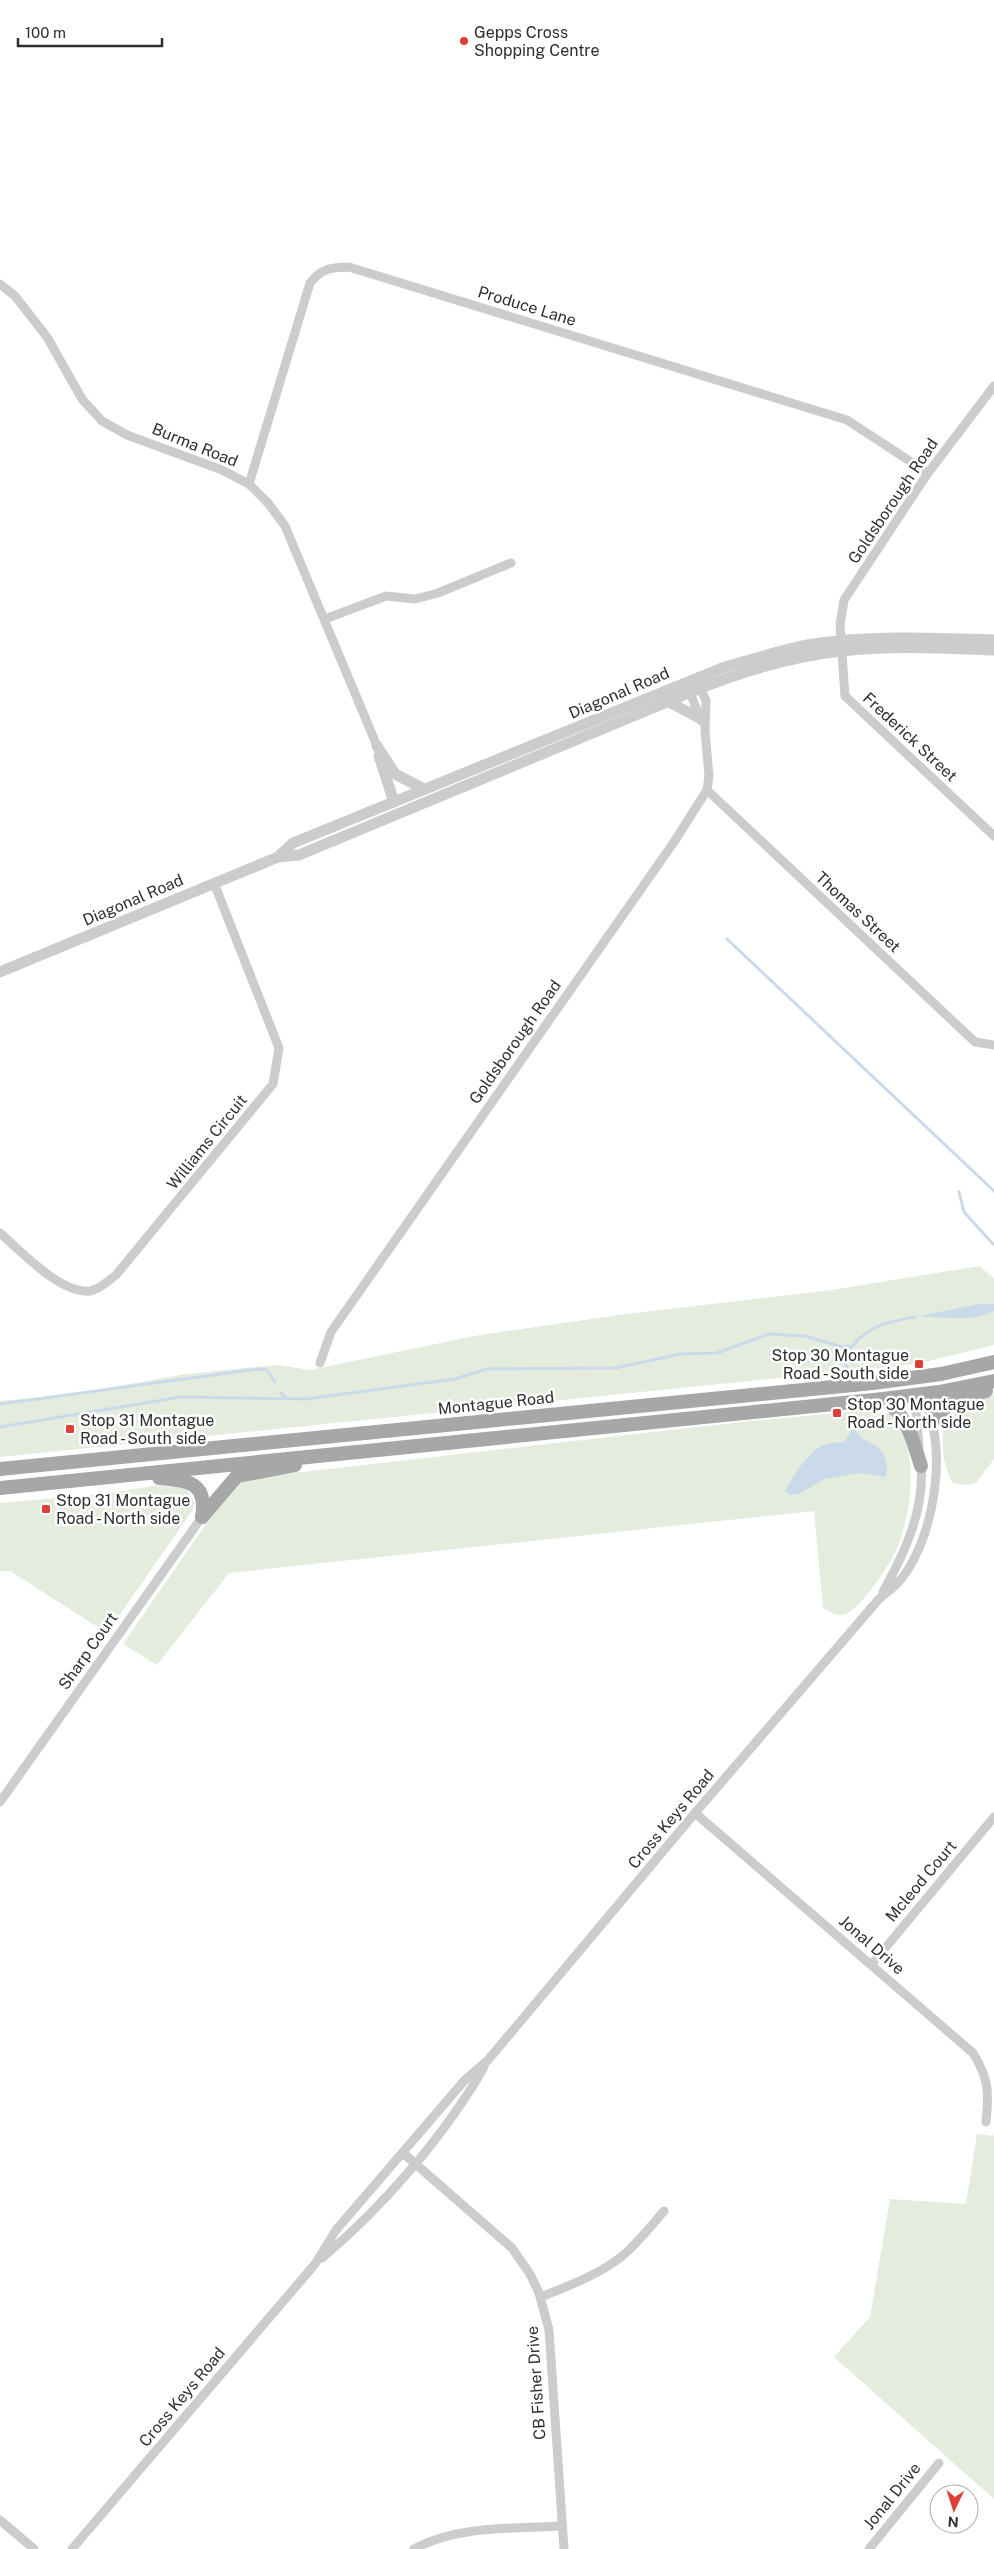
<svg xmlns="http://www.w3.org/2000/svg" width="994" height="2549" font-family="'Public Sans',sans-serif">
<rect width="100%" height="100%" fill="#fff"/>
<!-- green -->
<g fill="#e3ecdd">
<path d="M979 1266 994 1278V1345L916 1364 0 1457V1401L74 1394 186 1374 277 1365 310 1370 474 1336 626 1314 832 1290Z"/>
<path d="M994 1395V1459L976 1483 964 1485 953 1483C943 1467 938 1436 948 1418 955 1406 981 1398 994 1395Z"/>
<path d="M861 1411 890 1414C900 1427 906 1440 909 1455 914 1483 908 1520 898 1546 892 1562 860 1610 844 1615 837 1617 829 1611 823 1608L814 1511 229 1573 157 1665 123 1644 233 1485 240 1479 751 1421Z"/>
<path d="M152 1486 177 1487 187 1490 195 1503 192 1511 107 1633 10 1571H0V1503L103 1494Z"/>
<path d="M994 2132V2499L834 2357 870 2317 890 2199 966 2204 977 2134 993 2136Z"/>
</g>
<!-- water -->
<g fill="#cadaeb">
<path d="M979 1304H994V1311C973 1324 940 1315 915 1317Z"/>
<path d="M854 1429 863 1439 877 1446 884 1455 887 1466 886 1477 860 1473 825 1479 798 1494 790 1495 785 1492C791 1478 811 1448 826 1444 839 1440 844 1448 851 1430Z"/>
</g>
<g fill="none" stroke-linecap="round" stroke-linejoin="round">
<!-- stream -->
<g stroke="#cadaeb" stroke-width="3">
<path d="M727 939 994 1191"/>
<path d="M959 1192 964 1212 993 1244"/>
<path d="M847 1370 844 1357C864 1327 881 1323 915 1317"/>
<path d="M280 1392 287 1399"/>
<path d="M0 1404 258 1369 267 1370 275 1382"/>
<path d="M854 1421V1429"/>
<path d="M0 1427 181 1397 306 1399 455 1379 487 1369 615 1368 681 1354 717 1353 769 1334 805 1336 842 1347 851 1346"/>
</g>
<!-- minor -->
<g stroke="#ccc" stroke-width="9">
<path d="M0 284 15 296 47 337 82 399 102 421 127 435 222 470 249 484 268 503 285 526 377 746"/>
<path d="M994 386 928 473 844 600 840 625 845 696 994 836"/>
<path d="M249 484 310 283C321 269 331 267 349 267L847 420 928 473"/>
<path d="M325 619 386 596 415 599 438 593 511 563"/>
<path d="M688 687 701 721"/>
<path d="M707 790 975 1042 994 1045"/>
<path d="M0 1233C21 1251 60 1294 90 1291 100 1289 108 1281 116 1275L273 1084 279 1048 214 883"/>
<path d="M320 1363 331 1332 674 842 707 790 709 776 705 731 706 701 698 682"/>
<path d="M919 1447 916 1412 921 1395"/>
<path d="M883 1592C905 1552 925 1510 921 1463"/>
<path d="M0 1802 202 1517"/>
<path d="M695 1813 973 2053C989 2079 989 2092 986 2122"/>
<path d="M872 1964 994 1817"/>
<path d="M403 2153 512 2248 530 2274 539 2293 549 2330 564 2549"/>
<path d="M322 2258C382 2208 446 2134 484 2067"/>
<path d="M541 2297C568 2286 598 2275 621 2257 637 2244 650 2227 664 2211"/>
<path d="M0 2520 34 2549"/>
<path d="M72 2549 315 2264 336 2230 464 2081 488 2060 695 1813 879 1599C887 1592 896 1586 902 1578 935 1536 950 1441 921 1395"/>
<path d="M414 2549C458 2525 513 2529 561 2526"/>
<path d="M869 2549 939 2463"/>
</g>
<!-- tertiary -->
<g stroke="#ccc" stroke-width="11">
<path d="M667 701 701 719"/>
<path d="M377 746 395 774 424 789"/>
<path d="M379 756 394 802"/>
<path d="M278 857 293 843 722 668C750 660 778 651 807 645 868 635 933 638 994 640"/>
<path d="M0 972 278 857 299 855 691 692C739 672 789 657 841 651 891 645 944 648 994 650"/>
</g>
<!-- primary -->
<g stroke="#a7a7a7" stroke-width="14">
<path d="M883 1399C907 1414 913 1441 921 1466"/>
<path d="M932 1422C944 1403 966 1397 986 1391"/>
<path d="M0 1469 873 1383 941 1374 994 1362"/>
<path d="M159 1478C187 1480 208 1482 202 1517"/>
<path d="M0 1488 883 1399 939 1392 994 1381"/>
<path d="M202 1517 237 1476 295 1465"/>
</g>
</g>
<!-- markers -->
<g fill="#e03f36" stroke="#fff" stroke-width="2">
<circle cx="464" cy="41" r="5"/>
<rect x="914" y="1359" width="10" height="10" rx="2.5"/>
<rect x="832" y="1408" width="10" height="10" rx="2.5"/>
<rect x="65" y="1424" width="10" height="10" rx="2.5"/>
<rect x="41" y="1504" width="10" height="10" rx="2.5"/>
</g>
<g text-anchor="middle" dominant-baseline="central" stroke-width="5" stroke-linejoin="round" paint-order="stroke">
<!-- poi labels -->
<g font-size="16" fill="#2f2f2f" stroke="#fff" text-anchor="start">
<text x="474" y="32">Gepps Cross<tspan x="474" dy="18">Shopping Centre</tspan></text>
<text x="909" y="1355" text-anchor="end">Stop 30 Montague<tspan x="909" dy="18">Road - South side</tspan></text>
<text x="847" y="1404">Stop 30 Montague<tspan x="847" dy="18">Road - North side</tspan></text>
<text x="80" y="1420">Stop 31 Montague<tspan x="80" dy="18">Road - South side</tspan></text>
<text x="56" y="1500">Stop 31 Montague<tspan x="56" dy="18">Road - North side</tspan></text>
</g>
<!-- street labels -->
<g font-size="16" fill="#2f2f2f" stroke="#fff">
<text transform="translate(527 306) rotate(17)">Produce Lane</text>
<text transform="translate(195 445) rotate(22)">Burma Road</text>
<text transform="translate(893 501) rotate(-56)">Goldsborough Road</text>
<text transform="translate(619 693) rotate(-23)">Diagonal Road</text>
<text transform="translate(910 737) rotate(43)">Frederick Street</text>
<text transform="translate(133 900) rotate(-23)">Diagonal Road</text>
<text transform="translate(858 912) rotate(43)">Thomas Street</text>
<text transform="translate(515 1042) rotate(-55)">Goldsborough Road</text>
<text transform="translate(207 1142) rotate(-51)">Williams Circuit</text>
<text transform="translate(496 1403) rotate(-6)">Montague Road</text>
<text transform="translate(88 1651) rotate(-55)">Sharp Court</text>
<text transform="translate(671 1819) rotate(-50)">Cross Keys Road</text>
<text transform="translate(921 1881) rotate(-50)">Mcleod Court</text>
<text transform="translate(872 1945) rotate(41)">Jonal Drive</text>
<text transform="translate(536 2383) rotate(-94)">CB Fisher Drive</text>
<text transform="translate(182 2397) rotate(-50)">Cross Keys Road</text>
<text transform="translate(892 2496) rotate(-51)">Jonal Drive</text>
</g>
</g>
<!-- north arrow -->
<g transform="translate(954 2509) rotate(184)"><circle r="24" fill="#ffffff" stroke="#acacac"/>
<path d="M0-4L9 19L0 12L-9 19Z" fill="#e03f36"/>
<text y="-8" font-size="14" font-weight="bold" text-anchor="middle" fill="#2f2f2f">N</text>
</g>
<!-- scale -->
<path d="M18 38v8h144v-8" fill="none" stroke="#2f2f2f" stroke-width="2.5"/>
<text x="25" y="38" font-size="15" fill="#2f2f2f" stroke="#ffffff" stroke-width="4" paint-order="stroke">100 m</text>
</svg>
